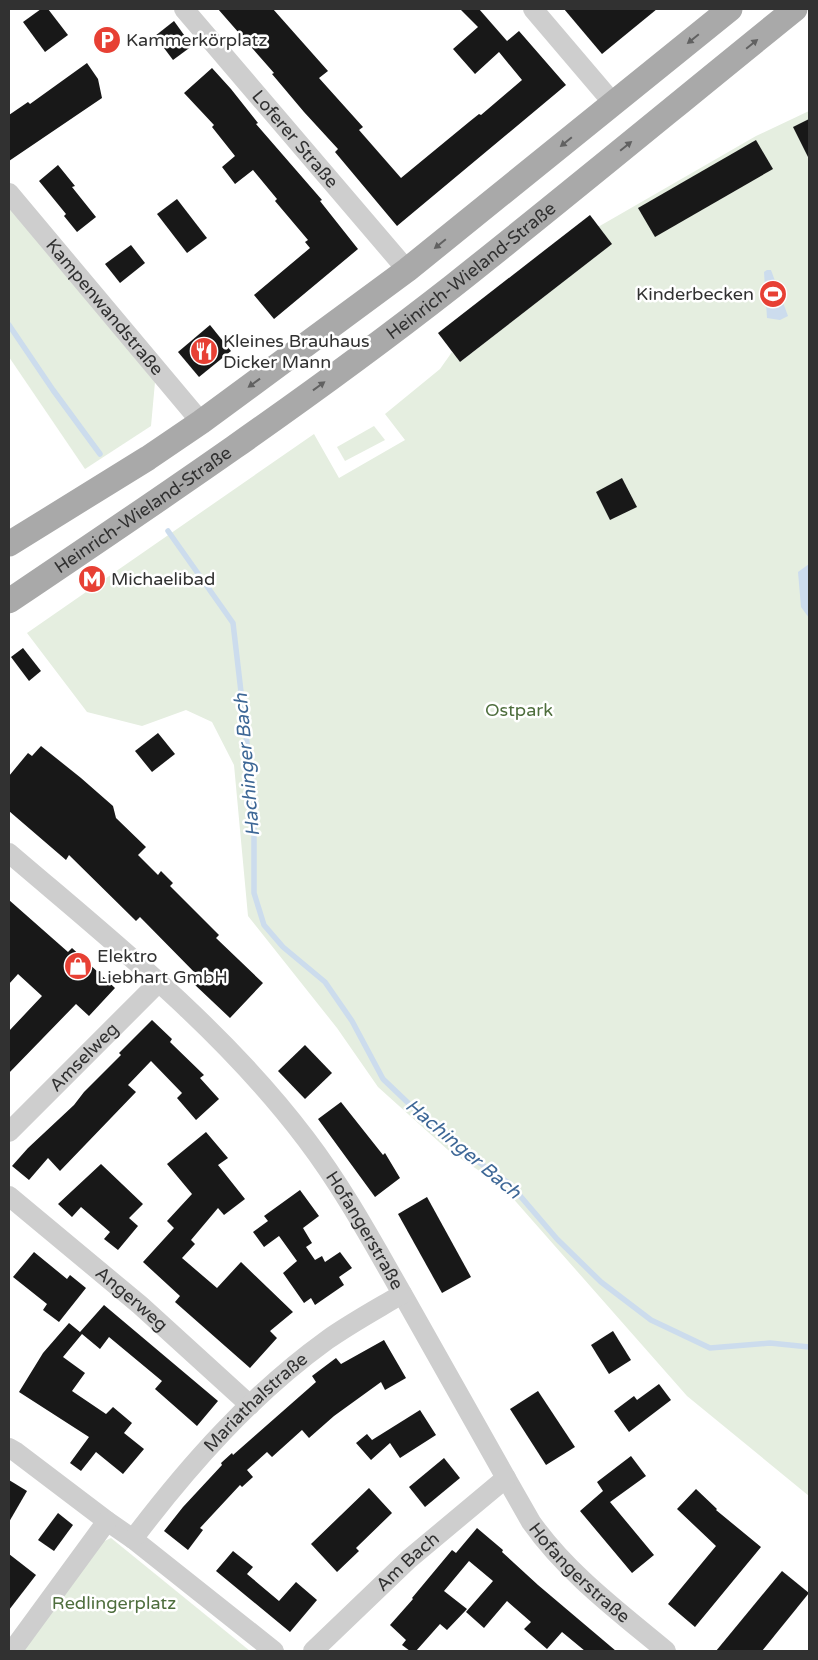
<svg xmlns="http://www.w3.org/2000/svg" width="818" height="1660" font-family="'Varela Round',sans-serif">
<rect width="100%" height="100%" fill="#fff"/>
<!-- green -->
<g fill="#e5eee0">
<path d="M809 111V1496L687 1396 502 1186 448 1150 378 1087 337 1028 248 916 234 765 212 722 186 710 142 726 87 712 27 633 314 434 339 478 405 440 385 414 440 369 452 352 460 362 611 244 598 227 756 136Z"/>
<path d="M9 206 155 382 151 426 85 469 9 357Z"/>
<path d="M374 426 385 440 345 461 337 447Z"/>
<path d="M111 1538 250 1651H21L98 1544Z"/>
</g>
<!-- water -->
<g fill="#ccdced">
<path d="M767 270H771L788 316 780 320 767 318 764 272Z"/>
<path d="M809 564V618L801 607 798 572Z"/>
</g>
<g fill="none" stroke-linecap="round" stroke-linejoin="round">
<!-- stream -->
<g stroke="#ccdced" stroke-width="5.5">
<path d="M9 325 53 390 100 454"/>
<path d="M168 531 233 623 254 804V893L264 925 283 947 325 982 352 1021 383 1079 447 1140 510 1184 557 1239 601 1282 651 1320 710 1348 770 1343 809 1347"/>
</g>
</g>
<!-- building -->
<g fill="#181818">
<path d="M41 9H48L68 35 45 52 23 22Z"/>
<path d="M218 9H273L328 71 319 78 363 127 359 130 401 178 469 122 479 114 481 115 522 80 499 52 475 74 453 49 478 27 460 9H479L507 41 519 31 566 85 397 226 335 152 338 149 304 112 272 74 274 73Z"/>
<path d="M564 9H657L602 54Z"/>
<path d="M174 21 192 46 173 60 155 36Z"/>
<path d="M87 63 98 79 102 98 9 161V115L28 102 30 104Z"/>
<path d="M212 68 231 89 258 123 256 124 322 200 320 201 358 249 274 319 254 295 310 248 305 242 308 240 275 201 277 199 253 170 235 184 222 167 235 156 212 127 214 125 184 93Z"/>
<path d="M809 119V159L793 127Z"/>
<path d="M756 140 773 169 655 237 638 208Z"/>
<path d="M58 165 75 186 72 187 96 217 77 232 64 216 66 214 39 181Z"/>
<path d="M177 199 207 238 187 253 157 214Z"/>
<path d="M590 215 612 244 460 362 438 333Z"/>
<path d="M131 245 145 263 120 283 105 264Z"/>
<path d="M210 325 231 351 199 377 178 352Z"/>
<path d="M622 478 637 507 610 520 596 492Z"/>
<path d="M23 648 41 671 29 681 11 657Z"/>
<path d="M158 733 175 754 152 772 135 751Z"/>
<path d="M41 746 81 778 113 806 116 818 146 847 138 855 158 875 161 871 173 883 170 886 219 935 216 938 263 983 230 1018 194 984 200 978 140 917 136 921 69 855 66 860 9 811V776L28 753 32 756Z"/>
<path d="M9 900 68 952 72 948 115 988 89 1016 76 1004 9 1073V1031L42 996 18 974 9 984Z"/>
<path d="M152 1020 172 1039 170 1042 204 1075 200 1078 219 1099 196 1120 177 1098 182 1093 151 1061 128 1085 136 1092 60 1171 48 1158 29 1180 12 1166 28 1148 74 1105 84 1092 121 1055 119 1053Z"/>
<path d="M305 1045 332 1073 305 1099 278 1071Z"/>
<path d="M341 1102 383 1155 385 1153 400 1178 375 1197 318 1119Z"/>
<path d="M206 1132 228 1158 218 1165 245 1199 224 1215 218 1208 191 1240 195 1244 182 1258 217 1288 241 1262 293 1312 270 1331 277 1338 250 1368 175 1302 180 1296 143 1262 174 1228 167 1221 192 1194 167 1164Z"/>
<path d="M101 1164 143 1204 129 1218 138 1226 118 1250 104 1239 110 1232 81 1207 72 1217 58 1204Z"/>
<path d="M300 1190 319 1216 303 1228 312 1243 306 1247 315 1260 322 1256 325 1262 340 1252 352 1268 339 1277 344 1285 315 1305 311 1298 304 1303 283 1273 297 1261 279 1236 264 1247 253 1232 268 1221 264 1216Z"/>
<path d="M427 1197 471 1277 442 1293 398 1214Z"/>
<path d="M34 1252 67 1279 70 1275 86 1288 59 1322 43 1310 47 1304 13 1277Z"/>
<path d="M104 1305 218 1401 197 1426 155 1389 162 1381 109 1337 100 1349 82 1334 63 1357 85 1373 72 1391 106 1414 113 1407 132 1423 124 1433 144 1449 123 1474 96 1452 81 1471 70 1463 89 1437 19 1392 43 1353 69 1323 80 1332Z"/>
<path d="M613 1331 631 1360 609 1374 591 1345Z"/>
<path d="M384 1340 406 1378 385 1390 381 1382 334 1416 309 1438 302 1430 272 1457 267 1452 247 1470 253 1477 242 1487 240 1485 200 1528 203 1530 188 1550 164 1531 183 1507 222 1465 221 1463 232 1453 233 1455 316 1382 312 1376 336 1358 341 1364Z"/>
<path d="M659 1384 671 1400 629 1432 614 1411 634 1396 637 1400Z"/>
<path d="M538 1391 575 1447 546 1465 510 1409Z"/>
<path d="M420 1410 436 1435 400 1458 390 1443 371 1460 356 1443 367 1434 372 1440Z"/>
<path d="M631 1456 646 1476 610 1502 654 1555 632 1573 580 1511 603 1491 597 1482Z"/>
<path d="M444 1458 460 1478 425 1507 409 1487Z"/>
<path d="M9 1480 27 1491 9 1522Z"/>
<path d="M369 1488 392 1513 356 1548 359 1551 337 1572 311 1544Z"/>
<path d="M696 1489 717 1509 716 1510 761 1547 695 1627 668 1604 716 1546 677 1509Z"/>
<path d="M58 1513 73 1525 54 1551 38 1540Z"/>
<path d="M477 1528 503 1550 502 1552 538 1585 616 1651H585L562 1632 547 1649 524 1629 531 1622 507 1601 484 1628 466 1612 493 1581 469 1561 444 1591 467 1609 447 1630 440 1624 416 1651H410L402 1645 406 1640 390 1625 413 1599 412 1598 452 1550 456 1553Z"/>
<path d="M233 1551 253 1567 247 1574 279 1601 296 1582 317 1600 290 1632 216 1571Z"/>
<path d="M9 1554 36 1575 9 1610Z"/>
<path d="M782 1571 809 1593 762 1651H716Z"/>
</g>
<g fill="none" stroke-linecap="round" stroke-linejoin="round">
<!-- minor -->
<g stroke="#cecece" stroke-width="20">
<path id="s1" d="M184 9 407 270"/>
<path d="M533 9 613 103"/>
<path id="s2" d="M9 193 201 422"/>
<path id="s3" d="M9 853C113 942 223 1029 306 1139 344 1189 373 1243 404 1297 446 1371 488 1447 531 1522 567 1573 618 1611 666 1651"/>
<path id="s4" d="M9 1132 159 982"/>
<path id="s5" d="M9 1196 140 1305 250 1405"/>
<path d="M9 1448 16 1452 107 1521 133 1539 274 1651"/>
<path id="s6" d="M133 1539C189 1465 251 1395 327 1340 351 1323 377 1309 402 1294"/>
<path d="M12 1651 107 1521"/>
<path id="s7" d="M313 1651 409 1559 506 1478"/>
</g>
<!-- major -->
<g stroke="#a9a9a9" stroke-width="25">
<path d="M9 544 148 458 201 422 407 270 730 9"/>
<path id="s8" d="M9 601C159 500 310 398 453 286 568 195 681 101 795 9"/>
</g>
</g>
<!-- one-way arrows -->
<defs><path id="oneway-solid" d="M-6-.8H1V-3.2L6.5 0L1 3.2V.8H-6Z" transform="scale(1.25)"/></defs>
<g fill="#616161">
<use href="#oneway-solid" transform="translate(693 39) rotate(141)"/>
<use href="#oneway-solid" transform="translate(752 44) rotate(-39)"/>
<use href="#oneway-solid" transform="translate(566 142) rotate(141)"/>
<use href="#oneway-solid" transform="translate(626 146) rotate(-39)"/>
<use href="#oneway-solid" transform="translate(440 244) rotate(141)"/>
<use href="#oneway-solid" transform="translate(254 383) rotate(144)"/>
<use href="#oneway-solid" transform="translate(319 386) rotate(-36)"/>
</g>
<!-- icons -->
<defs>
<g id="parking-disc" transform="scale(1.4375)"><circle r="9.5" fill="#e74034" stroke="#fff"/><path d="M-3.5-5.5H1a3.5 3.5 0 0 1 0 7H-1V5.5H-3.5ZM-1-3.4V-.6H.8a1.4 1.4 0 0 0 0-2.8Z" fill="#fff"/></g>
<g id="stadium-disc" transform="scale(1.4375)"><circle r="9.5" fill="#e74034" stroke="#fff"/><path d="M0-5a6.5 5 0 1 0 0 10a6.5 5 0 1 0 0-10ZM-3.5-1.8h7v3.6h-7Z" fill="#fff"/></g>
<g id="restaurant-disc" transform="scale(1.4375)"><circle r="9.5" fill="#e74034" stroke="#fff"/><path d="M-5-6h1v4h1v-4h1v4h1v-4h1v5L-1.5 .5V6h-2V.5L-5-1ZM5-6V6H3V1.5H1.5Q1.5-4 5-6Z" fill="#fff"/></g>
<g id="metro-disc" transform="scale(1.4375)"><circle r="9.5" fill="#e74034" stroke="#fff"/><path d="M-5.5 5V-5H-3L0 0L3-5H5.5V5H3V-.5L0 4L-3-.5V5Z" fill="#fff"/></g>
<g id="shop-disc" transform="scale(1.4375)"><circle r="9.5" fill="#e74034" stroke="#fff"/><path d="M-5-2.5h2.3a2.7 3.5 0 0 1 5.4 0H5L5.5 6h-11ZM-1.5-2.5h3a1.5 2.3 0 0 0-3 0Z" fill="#fff"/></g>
</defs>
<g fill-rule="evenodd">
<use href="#parking-disc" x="107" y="40"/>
<use href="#stadium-disc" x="773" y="294"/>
<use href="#restaurant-disc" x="204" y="351"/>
<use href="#metro-disc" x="92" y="579"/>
<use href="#shop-disc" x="78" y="966"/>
</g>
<g text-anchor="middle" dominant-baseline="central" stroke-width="5" stroke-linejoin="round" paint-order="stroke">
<!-- poi labels -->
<g font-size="18" fill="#313131" stroke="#fff" text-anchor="start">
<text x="126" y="40">Kammerkörplatz</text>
<text x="754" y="294" text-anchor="end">Kinderbecken</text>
<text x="223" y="341">Kleines Brauhaus<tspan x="223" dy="21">Dicker Mann</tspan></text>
<text x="111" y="579">Michaelibad</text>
<text x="97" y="956">Elektro<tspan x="97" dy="21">Liebhart GmbH</tspan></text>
</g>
<!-- street labels -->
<g font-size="18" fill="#313131" stroke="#fff">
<text stroke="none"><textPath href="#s1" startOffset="171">Loferer Straße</textPath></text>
<text stroke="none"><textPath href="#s8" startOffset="568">Heinrich-Wieland-Straße</textPath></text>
<text stroke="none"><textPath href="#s2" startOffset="149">Kampenwandstraße</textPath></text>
<text stroke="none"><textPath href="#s8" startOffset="162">Heinrich-Wieland-Straße</textPath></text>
<text stroke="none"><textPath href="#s4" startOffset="106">Amselweg</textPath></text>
<text stroke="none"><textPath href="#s3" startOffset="522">Hofangerstraße</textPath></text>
<text stroke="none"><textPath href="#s5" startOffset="160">Angerweg</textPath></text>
<text stroke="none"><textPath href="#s6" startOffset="184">Mariathalstraße</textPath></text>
<text stroke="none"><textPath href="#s7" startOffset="130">Am Bach</textPath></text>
<text stroke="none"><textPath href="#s3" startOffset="928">Hofangerstraße</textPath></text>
</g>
<!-- park labels -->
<g font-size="18" fill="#4e6e3d" stroke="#fff">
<text x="519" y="710">Ostpark</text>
<text x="114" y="1603">Redlingerplatz</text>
</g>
<!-- water labels -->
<g font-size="19" font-style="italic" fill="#3d6796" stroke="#fff">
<text transform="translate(247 765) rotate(-95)">Hachinger Bach</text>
<text transform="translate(463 1149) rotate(40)">Hachinger Bach</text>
</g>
</g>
<!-- border -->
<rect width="818" height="1660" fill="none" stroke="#313131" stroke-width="20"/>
</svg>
